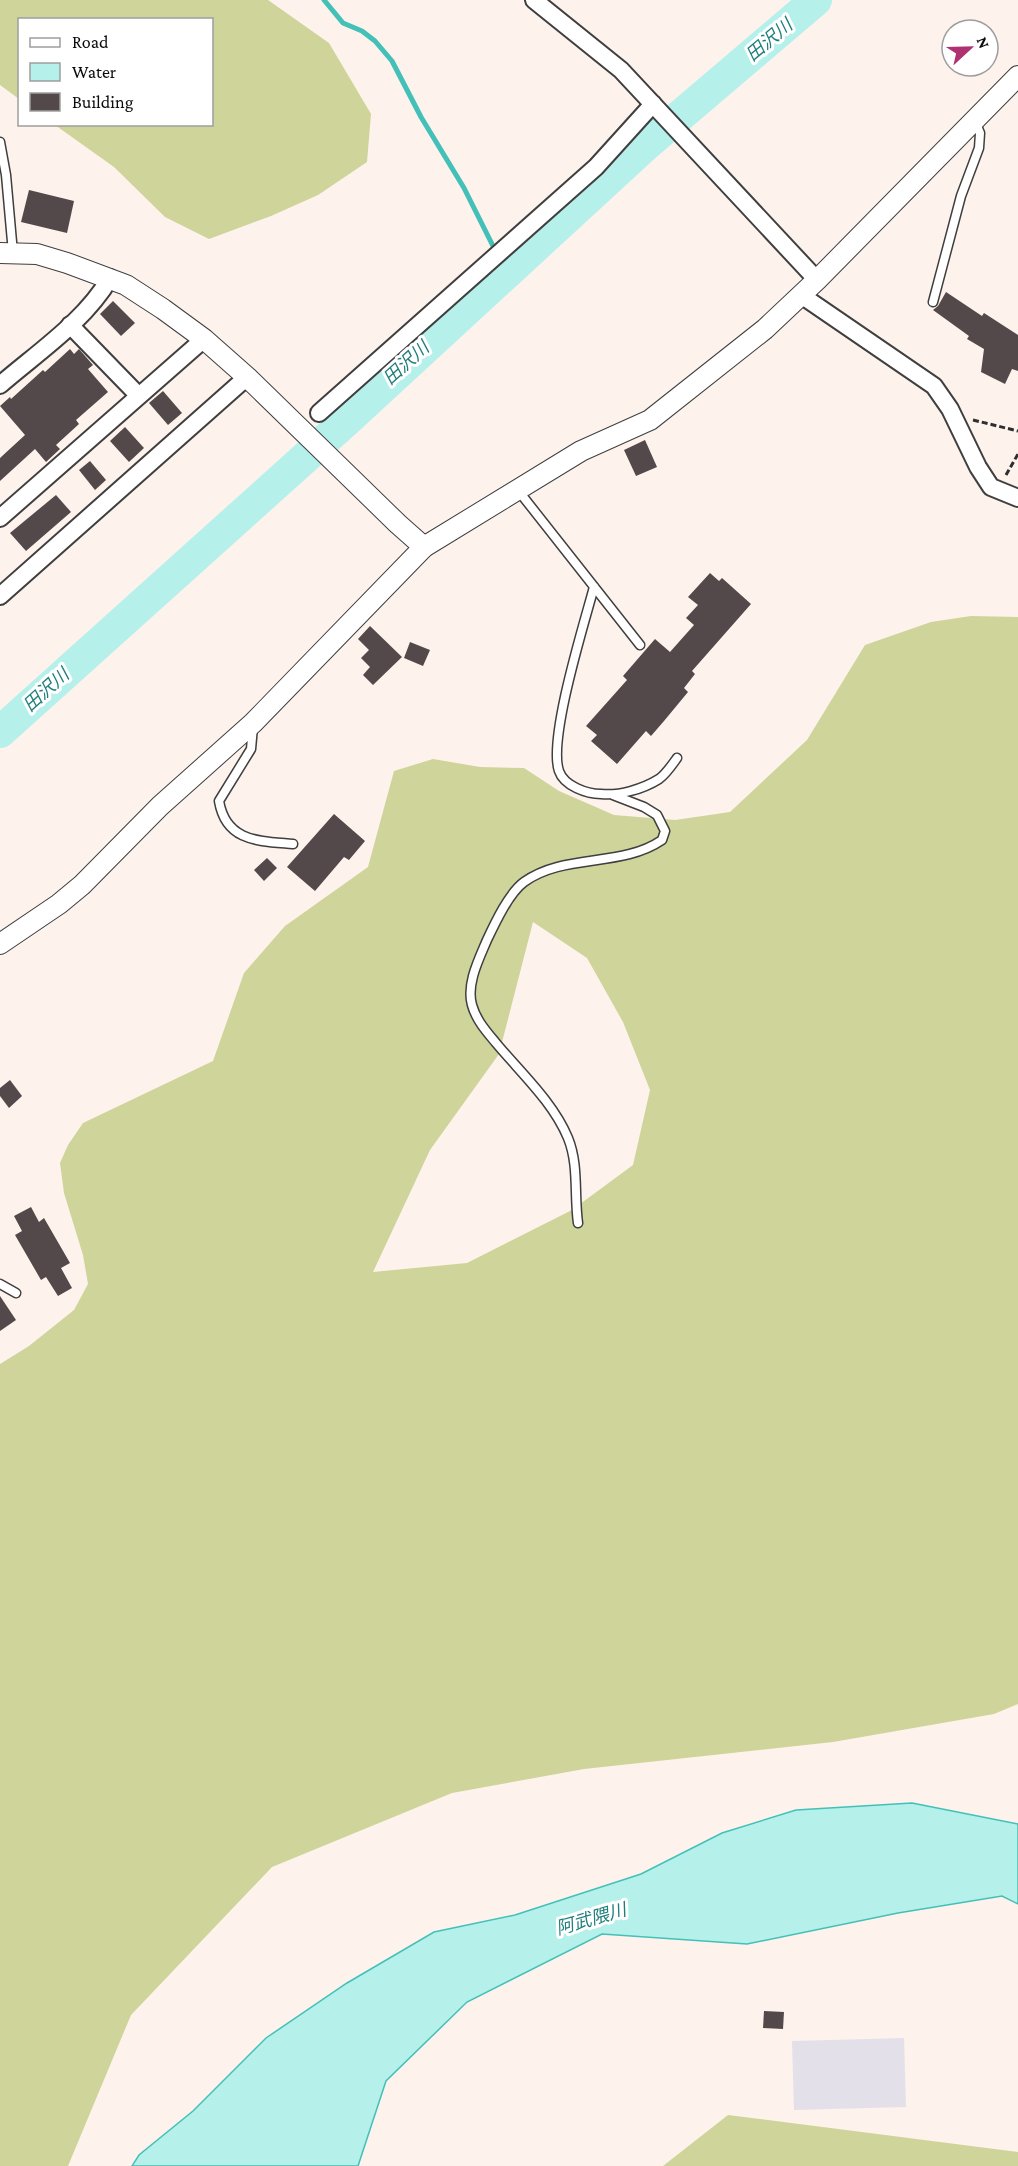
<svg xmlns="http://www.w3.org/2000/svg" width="1018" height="2166" font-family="'Crimson Pro','Noto Sans JP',serif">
<rect width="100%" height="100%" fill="#fdf2ec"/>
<!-- industrial -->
<path fill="#e4e0ea" d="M904 2038 906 2107 794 2110 792 2041Z"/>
<!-- forest -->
<g fill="#cfd49a" fill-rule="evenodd">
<path d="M0 0H268L329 43 371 114 367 162 318 195 271 216 209 239 165 217 114 167 55 125 212 124V20H20L19 99 0 85Z"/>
<path d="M971 616 1018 617V1704L994 1714 833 1742 584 1769 452 1793 272 1867 131 2015 68 2166H0V1364L29 1346 74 1310 88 1284 83 1255 64 1193 60 1163 68 1145 83 1123 213 1061 244 973 285 926 368 867 394 771 433 759 480 767 524 768 559 791 614 815 675 820 730 812 807 740 865 645 931 622ZM533 922 587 958 623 1022 650 1090 633 1165 572 1210 467 1263 373 1272 430 1150 499 1054Z"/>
<path d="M728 2115 1018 2152V2166H663Z"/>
</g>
<!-- water -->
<path fill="#b5f0eb" stroke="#43c0b8" stroke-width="1.5" d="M912 1803 1018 1824V1904L1002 1896 898 1913 747 1944 602 1934 467 2002 386 2081 358 2166H132L139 2155 193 2111 266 2038 347 1983 434 1932 515 1915 641 1874 722 1833 796 1810Z"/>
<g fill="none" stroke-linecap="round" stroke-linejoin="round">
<!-- stream -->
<path stroke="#43c0b8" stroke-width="5" d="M324 0 343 23 362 31 375 41 392 61 421 117 464 188 506 272"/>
<!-- river -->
<path stroke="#b5f0eb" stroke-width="32" d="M0 732 346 421 647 144 816 0"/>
</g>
<!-- building -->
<g fill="#53494a">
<path d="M29 190 74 201 67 233 21 222Z"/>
<path d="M946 292 982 316 984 313 1018 335V371L1012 369 1005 384 981 372 984 349 967 339 969 336 933 310 938 306Z"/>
<path d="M113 301 135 323 121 336 100 314Z"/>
<path d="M70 349 74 354 79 349 93 365 88 369 108 392 76 420 79 424 56 445 60 449 46 462 35 449 0 481V458L25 435 0 406 10 397 11 399 43 370 45 372Z"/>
<path d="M163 391 182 413 168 425 149 403Z"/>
<path d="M125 427 144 448 129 462 110 441Z"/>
<path d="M645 440 657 467 636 476 624 450Z"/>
<path d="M90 461 106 480 95 490 79 470Z"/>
<path d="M56 495 71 512 26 551 10 533Z"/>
<path d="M710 573 719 581 722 578 751 604 692 671 695 674 684 688 688 692 664 721 651 736 646 731 617 764 591 741 597 735 586 726 627 680 623 676 655 639 670 652 694 625 686 618 698 605 688 597Z"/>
<path d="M370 626 402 657 373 685 363 675 370 667 361 658 369 650 358 639Z"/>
<path d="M410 642 430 650 423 666 404 658Z"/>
<path d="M334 814 365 841 349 860 344 857 315 891 287 867Z"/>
<path d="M267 858 277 868 264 881 254 870Z"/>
<path d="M10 1080 22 1096 9 1108 0 1096V1088Z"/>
<path d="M31 1207 39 1222 44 1218 70 1263 61 1268 72 1288 58 1296 46 1277 41 1280 15 1235 22 1231 14 1216Z"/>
<path d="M0 1296 16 1320 0 1331Z"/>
<path d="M764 2011 784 2012 783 2029 763 2028Z"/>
</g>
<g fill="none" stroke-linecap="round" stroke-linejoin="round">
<!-- service casing -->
<g stroke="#3f3f3f" stroke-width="11">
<g id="service">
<path d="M0 142 6 175 13 253"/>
<path d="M933 302 961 196 979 148 980 133 975 121"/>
<path d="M517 489 640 645"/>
<path d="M594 587C584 624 548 739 559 771 564 786 587 794 601 794 619 796 643 789 659 779 666 774 672 765 677 758"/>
<path d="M253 727 251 749 219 801C226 842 259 841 293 844"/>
<path d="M578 1223C574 1195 579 1165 568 1138 553 1102 521 1073 496 1043 487 1032 476 1020 472 1005 466 984 479 959 487 940 495 923 509 893 524 882 564 853 621 868 662 840L665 831 657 815 644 807 613 795"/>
<path d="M0 1284 16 1293"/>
</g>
</g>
<!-- minor casing -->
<g stroke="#3f3f3f" stroke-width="20">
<g id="minor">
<path d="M534 0 621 70 817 280"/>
<path d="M801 295 934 386 950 409 978 467 991 487 1018 498"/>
<path d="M70 325 138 395"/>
<path d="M0 385C38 352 84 322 110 278"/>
<path d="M319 413 596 167 653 104"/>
<path d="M0 518 204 339"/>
<path d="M0 596 247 377"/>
</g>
</g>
<!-- tertiary casing -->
<g stroke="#3f3f3f" stroke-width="22">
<g id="tertiary">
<path d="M0 253 37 254 67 263 126 285 163 309 204 339 247 377 398 524 424 547"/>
<path d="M0 944 59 904 82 885 160 806 253 723 424 547 581 451 650 420 765 329 817 280 1018 76"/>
</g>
</g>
<!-- path -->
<g stroke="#2e2e2e" stroke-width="3" stroke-dasharray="6 3" stroke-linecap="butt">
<path d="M973 420 1018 431"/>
<path d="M1006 475 1018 454"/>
</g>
<!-- service -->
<use href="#service" stroke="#fff" stroke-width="8"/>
<!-- minor -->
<use href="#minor" stroke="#fff" stroke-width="16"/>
<!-- tertiary -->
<use href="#tertiary" stroke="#fff" stroke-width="20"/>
</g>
<g text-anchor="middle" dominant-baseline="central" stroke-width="6" stroke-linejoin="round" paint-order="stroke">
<!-- water labels -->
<g font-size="18" font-style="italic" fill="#1f7e7b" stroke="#fff">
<text transform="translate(769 40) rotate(-40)">田沢川</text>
<text transform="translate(406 363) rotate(-42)">田沢川</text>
<text transform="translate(46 690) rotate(-42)">田沢川</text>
<text transform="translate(591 1919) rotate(-16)">阿武隈川</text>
</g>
</g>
<!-- legend -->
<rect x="18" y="18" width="195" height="108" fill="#ffffff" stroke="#9e9e9e" stroke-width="1.5"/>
<rect x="30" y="38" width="30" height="9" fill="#ffffff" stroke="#9e9e9e" stroke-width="1.5"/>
<text x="72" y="48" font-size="18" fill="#0c0c0c">Road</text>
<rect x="30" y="63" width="30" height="18" fill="#b5f0eb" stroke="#9e9e9e" stroke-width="1.5"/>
<text x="72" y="78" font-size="18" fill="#0c0c0c">Water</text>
<rect x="30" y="93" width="30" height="18" fill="#53494a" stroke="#9e9e9e" stroke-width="1.5"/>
<text x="72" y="108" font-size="18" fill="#0c0c0c">Building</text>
<!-- north arrow -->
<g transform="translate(970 48) rotate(68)"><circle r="28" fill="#ffffff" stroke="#9e9e9e" stroke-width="1.5"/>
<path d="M0-4.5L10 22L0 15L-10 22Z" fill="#af3172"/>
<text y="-9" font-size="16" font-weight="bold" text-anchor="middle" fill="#0c0c0c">N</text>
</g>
</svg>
